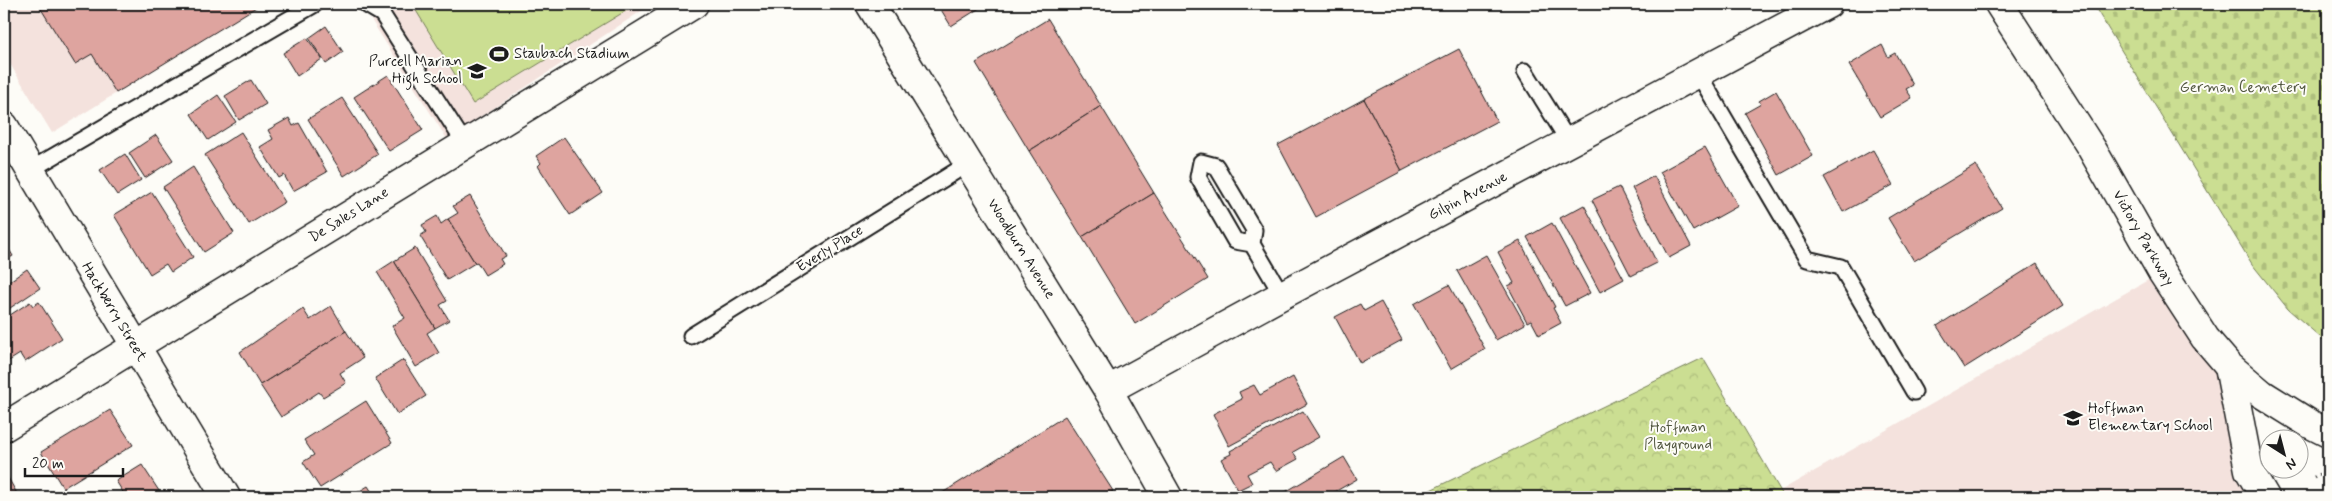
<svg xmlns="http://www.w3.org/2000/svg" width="2332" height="501" font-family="Mynerve,sans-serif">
<defs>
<pattern id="cemetery-stones" width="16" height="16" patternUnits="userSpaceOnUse" patternTransform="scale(1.25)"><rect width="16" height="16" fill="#cbde92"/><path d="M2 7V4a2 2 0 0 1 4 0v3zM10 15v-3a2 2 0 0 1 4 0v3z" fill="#aebe7d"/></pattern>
<pattern id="park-crowns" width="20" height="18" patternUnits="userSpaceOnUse" patternTransform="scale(1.25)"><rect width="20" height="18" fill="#cbde92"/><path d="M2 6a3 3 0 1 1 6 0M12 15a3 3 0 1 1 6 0" fill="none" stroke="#aebe7d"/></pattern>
</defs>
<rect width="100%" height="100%" fill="#fdfcf7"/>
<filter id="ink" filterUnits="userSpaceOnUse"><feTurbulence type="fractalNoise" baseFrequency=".02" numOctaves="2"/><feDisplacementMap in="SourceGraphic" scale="10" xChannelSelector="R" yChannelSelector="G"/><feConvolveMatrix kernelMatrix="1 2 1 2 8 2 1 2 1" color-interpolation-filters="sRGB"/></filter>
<g filter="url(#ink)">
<!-- built -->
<g fill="#f4e2dd">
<path d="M4 4H260L52 133 4 54Z"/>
<path d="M361 4H652L447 139Z"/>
<path d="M2162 272 2205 338 2265 497H1784L1780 491Z"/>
</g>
<!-- cemetery -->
<path fill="url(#cemetery-stones)" stroke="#747d57" d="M2093 4H2328V344L2288 309 2252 264Z"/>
<!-- park -->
<path fill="url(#park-crowns)" stroke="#747d57" d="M1703 358 1784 497H1416Z"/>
<!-- garden -->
<path fill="#cbde92" stroke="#747d57" d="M412 4H637L473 104Z"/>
<!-- building -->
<g fill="#dea49f" stroke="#1c1c1c">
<path d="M38 4H261L116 93 92 54 75 64Z"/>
<path d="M942 4H986L951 26 940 8 944 6Z"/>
<path d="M1048 19 1101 106 1029 151 976 63Z"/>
<path d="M326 26 343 52 326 64 309 38Z"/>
<path d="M307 38 322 59 297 76 283 53Z"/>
<path d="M1882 45 1888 57 1895 53 1913 85 1906 89 1912 98 1880 117 1849 65Z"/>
<path d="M1459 49 1497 121 1402 171 1364 99Z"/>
<path d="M388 75 423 130 389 151 354 97Z"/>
<path d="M251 80 266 104 239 120 225 96Z"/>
<path d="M1776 91 1813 156 1779 175 1745 113 1761 104 1759 101Z"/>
<path d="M218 95 236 122 208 140 191 114Z"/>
<path d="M342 98 378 154 344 176 308 119Z"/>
<path d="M1364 99 1402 171 1316 217 1278 145Z"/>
<path d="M1101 106 1154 193 1082 237 1029 151Z"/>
<path d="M289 118 293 126 299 123 327 172 293 191 284 175 279 178 260 147 273 139 268 130Z"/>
<path d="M241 132 285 202 249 224 205 155Z"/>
<path d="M156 135 173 160 145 178 129 153Z"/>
<path d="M564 137 603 193 570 215 538 166 541 163 536 156Z"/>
<path d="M1705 147 1738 206 1693 231 1660 172Z"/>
<path d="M1873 150 1893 185 1843 212 1824 177Z"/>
<path d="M125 154 141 180 117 195 100 170Z"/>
<path d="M1976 165 2002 208 1914 261 1888 218Z"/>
<path d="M193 167 234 233 204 252 163 187Z"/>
<path d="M1654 176 1691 246 1669 258 1632 188Z"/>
<path d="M1619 187 1657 263 1631 276 1592 200Z"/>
<path d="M152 192 193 257 171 272 166 264 150 274 114 215Z"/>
<path d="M1154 193 1208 279 1135 324 1082 237Z"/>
<path d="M470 196 506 256 500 259 503 264 485 275 477 262 475 263 448 219 458 213 453 206Z"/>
<path d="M1584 205 1624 279 1600 292 1560 218Z"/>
<path d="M437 216 441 224 448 219 475 263 447 280 420 236 426 232 422 225Z"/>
<path d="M1552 223 1590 293 1565 306 1527 237Z"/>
<path d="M4 241 13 256 4 261Z"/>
<path d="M1520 241 1555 307 1553 308 1561 323 1539 335 1531 320 1527 322 1508 286 1514 283 1498 252Z"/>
<path d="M415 248 447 301 440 305 449 320 435 328 394 261Z"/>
<path d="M1486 255 1525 324 1496 340 1457 271Z"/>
<path d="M394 261 435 328 427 333 439 353 416 367 392 326 405 318 377 272Z"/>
<path d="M2037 263 2063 306 1964 368 1937 326Z"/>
<path d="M27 269 40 288 4 312V285Z"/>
<path d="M1449 285 1485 349 1451 369 1414 304Z"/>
<path d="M30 302 33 306 39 302 62 338 25 362 20 354 4 364V319Z"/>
<path d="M1381 302 1402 340 1360 363 1335 317 1360 304 1364 311Z"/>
<path d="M331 306 346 331 260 385 240 352 303 309 310 320Z"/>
<path d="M346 331 363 358 340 373 346 383 323 397 319 392 281 417 260 385Z"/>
<path d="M403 360 426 396 397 414 375 378Z"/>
<path d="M1293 377 1307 404 1229 446 1213 414 1242 399 1239 392 1254 385 1260 395Z"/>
<path d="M366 401 392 443 320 488 303 462 314 455 304 440Z"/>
<path d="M110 410 133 445 63 488 41 452Z"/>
<path d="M1303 411 1319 437 1293 452 1298 459 1276 471 1270 462 1247 474 1252 483 1238 490 1221 459 1231 454 1230 451Z"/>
<path d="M1065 416 1113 491 1104 497H936Z"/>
<path d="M1344 457 1357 479 1326 497H1277Z"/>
<path d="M142 465 163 497H126L116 481Z"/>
<path d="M7 476 19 497H4V478Z"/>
<path d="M368 486 375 497H350Z"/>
</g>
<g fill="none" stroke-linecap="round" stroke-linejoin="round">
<!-- lane casing -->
<g stroke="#1c1c1c" stroke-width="19">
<g id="lane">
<path d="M365 4 382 14 465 144"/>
<path d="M1525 71 1569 142"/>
<path d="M1698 73 1807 259 1841 267 1914 392"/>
<path d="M30 170 315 4"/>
<path d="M1252 244 1235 241 1198 177 1201 162 1216 166 1254 230 1252 244 1282 295"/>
<path d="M691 336 969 163"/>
</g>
</g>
<!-- street casing -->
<g stroke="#1c1c1c" stroke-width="31">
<g id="street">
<path d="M4 126 226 497"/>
<path d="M2229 366 2249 470 2265 497"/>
<path d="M1108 390 1282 295 1828 4"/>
<path d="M4 427 694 4"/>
</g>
</g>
<!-- secondary casing -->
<g stroke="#1c1c1c" stroke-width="31">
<g id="secondary">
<path d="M870 4 1108 390 1168 497"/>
<path d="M1999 4 2092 149 2162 272 2205 338 2229 366 2262 394 2310 424 2328 433"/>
</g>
</g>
<!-- path -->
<path stroke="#1c1c1c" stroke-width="3" stroke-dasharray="1 4" stroke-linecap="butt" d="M2314 477 2324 471"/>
<!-- lane -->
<use href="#lane" stroke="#fdfcf7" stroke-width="15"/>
<!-- street -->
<use href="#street" stroke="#fdfcf7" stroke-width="28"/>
<!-- secondary -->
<use href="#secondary" stroke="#fdfcf7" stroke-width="28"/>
</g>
</g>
<!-- icons -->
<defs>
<g id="stadium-bare" transform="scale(1.5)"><path d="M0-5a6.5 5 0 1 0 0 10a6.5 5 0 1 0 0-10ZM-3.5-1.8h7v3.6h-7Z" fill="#1c1c1c" stroke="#fdfcf7" stroke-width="2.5" paint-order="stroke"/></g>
<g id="school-bare" transform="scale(1.5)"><path d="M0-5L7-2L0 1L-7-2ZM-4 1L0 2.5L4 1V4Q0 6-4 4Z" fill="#1c1c1c" stroke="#fdfcf7" stroke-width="2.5" paint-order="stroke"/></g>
</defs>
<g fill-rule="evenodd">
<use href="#stadium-bare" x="499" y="54"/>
<use href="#school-bare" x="477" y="71"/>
<use href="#school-bare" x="2073" y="418"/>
</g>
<g text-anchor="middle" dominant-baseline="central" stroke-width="4" stroke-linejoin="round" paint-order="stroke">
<!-- poi labels -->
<g font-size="15" fill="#1c1c1c" stroke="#fdfcf7" text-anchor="start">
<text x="514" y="54">Staubach Stadium</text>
<text x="462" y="62" text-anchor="end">Purcell Marian<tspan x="462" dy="17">High School</tspan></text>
<text x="2088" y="409">Hoffman<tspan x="2088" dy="17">Elementary School</tspan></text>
</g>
<!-- park labels -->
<g font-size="15" fill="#51563f" stroke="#fdfcf7">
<text x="2243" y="88">German Cemetery</text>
<text x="1678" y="428">Hoffman<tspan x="1678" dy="17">Playground</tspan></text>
</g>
<!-- street labels -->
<g font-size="15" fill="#1c1c1c" stroke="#fdfcf7">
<text transform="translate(1468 196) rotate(-28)">Gilpin Avenue</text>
<text transform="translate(349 215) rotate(-32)">De Sales Lane</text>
<text transform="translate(2143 238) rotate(60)">Victory Parkway</text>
<text transform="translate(830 249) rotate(-32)">Everly Place</text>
<text transform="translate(1021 249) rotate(58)">Woodburn Avenue</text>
<text transform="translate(114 312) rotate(59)">Hackberry Street</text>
</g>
</g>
<!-- margin -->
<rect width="2332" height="501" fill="none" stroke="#fdfcf7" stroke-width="20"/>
<rect x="10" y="10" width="2312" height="481" fill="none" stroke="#1c1c1c" stroke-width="2" filter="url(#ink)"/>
<!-- north arrow -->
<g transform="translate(2284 454) rotate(144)"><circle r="24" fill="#fdfcf7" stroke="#a3a29f"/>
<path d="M0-4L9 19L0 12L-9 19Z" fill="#1c1c1c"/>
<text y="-8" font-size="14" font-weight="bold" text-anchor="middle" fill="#1c1c1c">N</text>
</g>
<!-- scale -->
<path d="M25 468v8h98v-8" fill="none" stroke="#1c1c1c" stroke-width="2.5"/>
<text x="32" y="468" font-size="15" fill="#1c1c1c" stroke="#fdfcf7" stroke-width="4" paint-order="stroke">20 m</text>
</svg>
